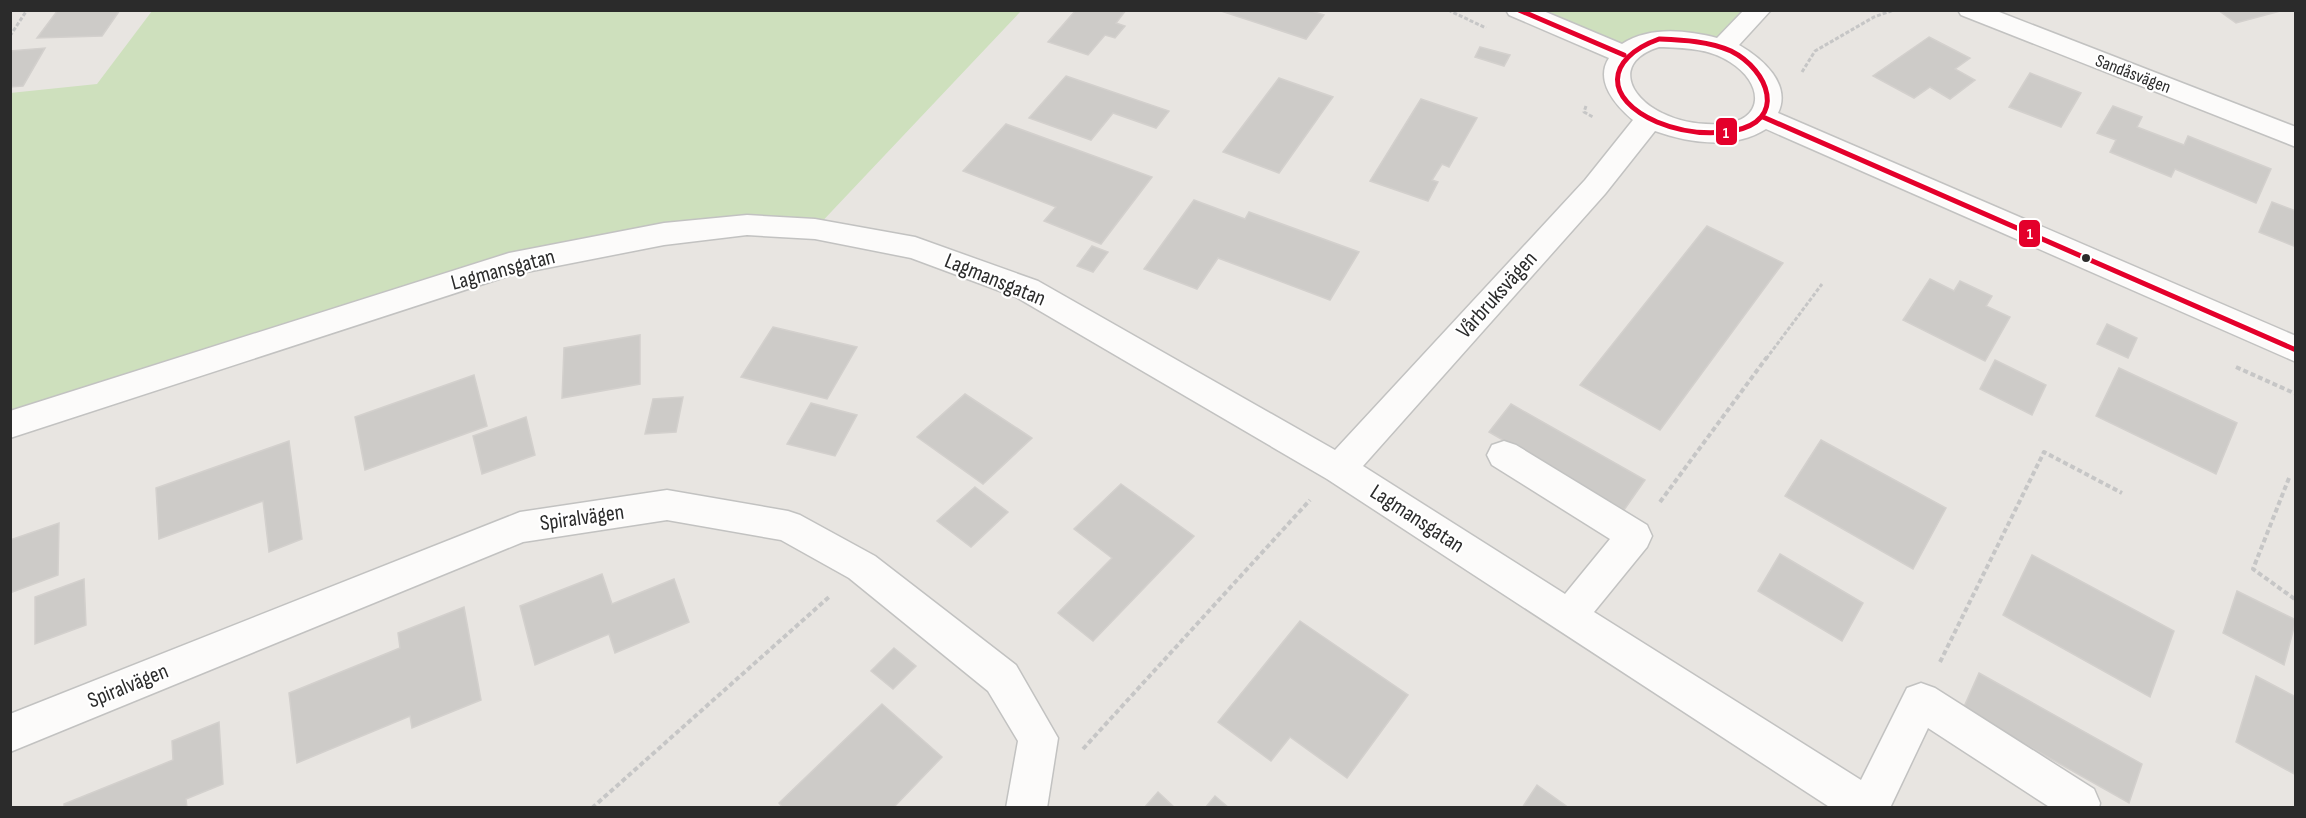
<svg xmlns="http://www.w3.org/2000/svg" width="2306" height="818" font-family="'Sofia Sans Condensed',sans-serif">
<rect width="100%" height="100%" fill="#e8e5e1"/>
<!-- green -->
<g fill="#cee0bd">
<path d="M152 11H1021L815 229 747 225 509 264 11 425 10 93 97 84Z"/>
<path d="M1518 11H1759L1722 48 1659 39 1624 55Z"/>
</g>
<!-- building -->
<g fill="#cdcbc8" stroke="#d3d0cd" stroke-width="1.5">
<path d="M58 10H120L102 36 37 38Z"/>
<path d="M1076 10H1126L1116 23 1125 26 1115 38 1105 35 1088 55 1048 42Z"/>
<path d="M1218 10H1308L1324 15 1306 39Z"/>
<path d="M2218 10H2284L2236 23Z"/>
<path d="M1929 37 1970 58 1955 69 1975 80 1950 99 1930 87 1914 98 1873 76Z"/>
<path d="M1480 47 1510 55 1504 66 1475 57Z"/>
<path d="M45 48 23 86 10 87V51Z"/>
<path d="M2030 73 2081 93 2061 127 2009 107Z"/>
<path d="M1066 76 1169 111 1156 128 1113 113 1091 140 1029 118Z"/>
<path d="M1279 78 1333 97 1279 173 1223 152Z"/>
<path d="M1421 99 1477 118 1449 167 1442 164 1432 180 1438 182 1428 201 1370 181Z"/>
<path d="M2113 106 2142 117 2137 127 2184 145 2188 136 2271 169 2256 203 2175 169 2171 177 2110 152 2116 140 2097 133Z"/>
<path d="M1006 124 1152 177 1101 244 1044 221 1056 207 963 171Z"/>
<path d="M1194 200 1245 219 1249 212 1359 252 1330 300 1218 258 1197 289 1144 269Z"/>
<path d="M2272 202 2296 211V247L2259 232Z"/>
<path d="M1707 226 1783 263 1660 430 1580 385Z"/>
<path d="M1092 246 1108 252 1093 272 1077 266Z"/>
<path d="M1930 279 1954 291 1960 281 1992 296 1986 306 2010 317 1985 361 1903 320Z"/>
<path d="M2107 324 2137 338 2128 358 2097 344Z"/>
<path d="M773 327 857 347 827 399 741 377Z"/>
<path d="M640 335V384L562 398 564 348Z"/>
<path d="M1995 360 2046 385 2032 415 1980 389Z"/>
<path d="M2119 368 2237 423 2216 474 2096 416Z"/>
<path d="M474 375 487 426 365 470 355 417Z"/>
<path d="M965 394 1032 438 983 484 917 437Z"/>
<path d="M683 397 676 432 645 434 653 399Z"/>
<path d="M811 403 857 415 835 456 787 444Z"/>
<path d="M1511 404 1645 480 1624 510 1489 432Z"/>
<path d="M526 417 535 455 482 474 473 436Z"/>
<path d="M1821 440 1946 508 1913 569 1785 496Z"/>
<path d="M289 441 302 539 269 552 263 501 159 539 156 488Z"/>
<path d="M1121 484 1194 536 1093 641 1058 613 1112 558 1074 529Z"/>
<path d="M975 487 1008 512 971 547 937 521Z"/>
<path d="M59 523 58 575 10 593V540Z"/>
<path d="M1780 554 1863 603 1842 641 1758 591Z"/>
<path d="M2032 555 2174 631 2150 697 2003 615Z"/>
<path d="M602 574 612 604 674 579 689 622 615 653 609 634 535 665 520 606Z"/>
<path d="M84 579 86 625 35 644V597Z"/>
<path d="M2237 591 2296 620 2284 665 2223 633Z"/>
<path d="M464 607 481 700 412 728 410 716 297 763 289 693 400 648 398 633Z"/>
<path d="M1300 621 1408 695 1347 778 1290 737 1271 761 1218 722Z"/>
<path d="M894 648 916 666 893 689 871 671Z"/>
<path d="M1979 673 2142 764 2129 803 1963 709Z"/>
<path d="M2256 676 2296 697V775L2236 742Z"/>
<path d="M882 704 942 757 893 808H783L779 803Z"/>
<path d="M219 722 223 784 186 799 187 808H64V804L173 760 172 741Z"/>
<path d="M1537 785 1569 808H1522Z"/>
<path d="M1158 792 1175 808H1144Z"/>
<path d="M1215 796 1229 808H1205Z"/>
</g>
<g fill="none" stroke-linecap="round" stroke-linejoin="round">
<!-- minor casing -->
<g stroke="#c2c2c1" stroke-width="3">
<g id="minor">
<path d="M1506 10H1541L1622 44C1650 26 1686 30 1717 38L1744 10H1771L1739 45C1762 58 1792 84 1778 113L2296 336V362L1766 129C1733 150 1689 143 1655 131L1605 194 1363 466 1565 594 1610 539 1492 465 1487 455 1492 445 1504 441 1516 445 1647 525 1652 536 1647 547 1594 612 1861 780 1907 688 1921 683 1935 688 2094 789 2100 803 2099 808H2051L1928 728 1890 808H1831L1327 479 1016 297 911 258 815 239 747 235 664 245 511 275 10 438V411L509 253 664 223 747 215 815 219 915 237 1038 281 1335 450 1585 180 1633 120C1616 106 1594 81 1609 58L1509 15ZM1659 47C1684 48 1709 48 1730 62 1764 83 1766 122 1720 124 1700 125 1680 122 1662 113 1627 96 1614 61 1659 47Z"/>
<path d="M1958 10H1994L2296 127V147L1961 15Z"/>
<path d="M667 490 788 511 800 515 875 556 1016 665 1058 738 1047 808H1006L1018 741 988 691 849 578 781 540 667 520 523 542 10 752V714L520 512Z"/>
</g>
</g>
<!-- path-far1 -->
<g stroke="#c6c6c6" stroke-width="3" stroke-dasharray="4 2" stroke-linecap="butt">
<path d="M1448 10 1486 28"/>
<path d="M10 36 27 10"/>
<path d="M1802 72 1815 51 1874 17 1894 10"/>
<path d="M1586 106 1584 112 1593 117"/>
<path d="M1766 359 1822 284"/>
</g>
<!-- path -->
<g stroke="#c6c6c6" stroke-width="4" stroke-dasharray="5 3" stroke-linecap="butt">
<path d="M2236 367 2296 394"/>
<path d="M2289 478 2253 569 2296 600"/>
<path d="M1660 502 1767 357"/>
<path d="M1940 662 2044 452 2122 493"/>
<path d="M1083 749 1310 500"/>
<path d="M592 808 829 597"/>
</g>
<!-- minor -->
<use href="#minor" fill="#fcfbfa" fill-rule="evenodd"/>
<!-- bus-1 casing -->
<g stroke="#fff" stroke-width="9">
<g id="bus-1">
<path d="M1519 10 1624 55"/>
<path d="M1659 39C1683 40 1709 41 1731 51 1769 70 1788 121 1733 131 1707 135 1681 132 1657 122 1604 99 1604 59 1659 39Z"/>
<path d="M1763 117 2296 350"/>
</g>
</g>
<!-- bus-1 -->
<use href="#bus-1" stroke="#e4002b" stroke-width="5"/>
</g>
<!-- markers -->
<circle fill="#2b2b2b" stroke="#fff" stroke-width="2" cx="2086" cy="258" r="5"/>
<g text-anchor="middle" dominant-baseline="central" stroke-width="4.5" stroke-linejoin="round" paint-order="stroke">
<!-- far-street labels -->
<g font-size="18" fill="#2b2b2b" stroke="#fff">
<text transform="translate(2133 74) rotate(21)">Sandåsvägen</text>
</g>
<!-- street labels -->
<g font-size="22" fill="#2b2b2b" stroke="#fff">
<text transform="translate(503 270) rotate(-15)">Lagmansgatan</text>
<text transform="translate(995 280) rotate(22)">Lagmansgatan</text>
<text transform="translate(1497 295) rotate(-48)">Vårbruksvägen</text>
<text transform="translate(582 518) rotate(-8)">Spiralvägen</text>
<text transform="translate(1417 519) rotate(33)">Lagmansgatan</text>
<text transform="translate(128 686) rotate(-22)">Spiralvägen</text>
</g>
</g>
<g stroke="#fff" stroke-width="2">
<rect x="1715" y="117" width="23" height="29" rx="6" fill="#e4002b"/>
<rect x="2018" y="219" width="23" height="29" rx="6" fill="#e4002b"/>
</g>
<g font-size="16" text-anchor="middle" font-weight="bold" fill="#fff">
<text x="1726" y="138">1</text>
<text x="2030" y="239">1</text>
</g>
<!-- border -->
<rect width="2306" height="818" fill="none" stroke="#2b2b2b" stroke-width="24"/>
</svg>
